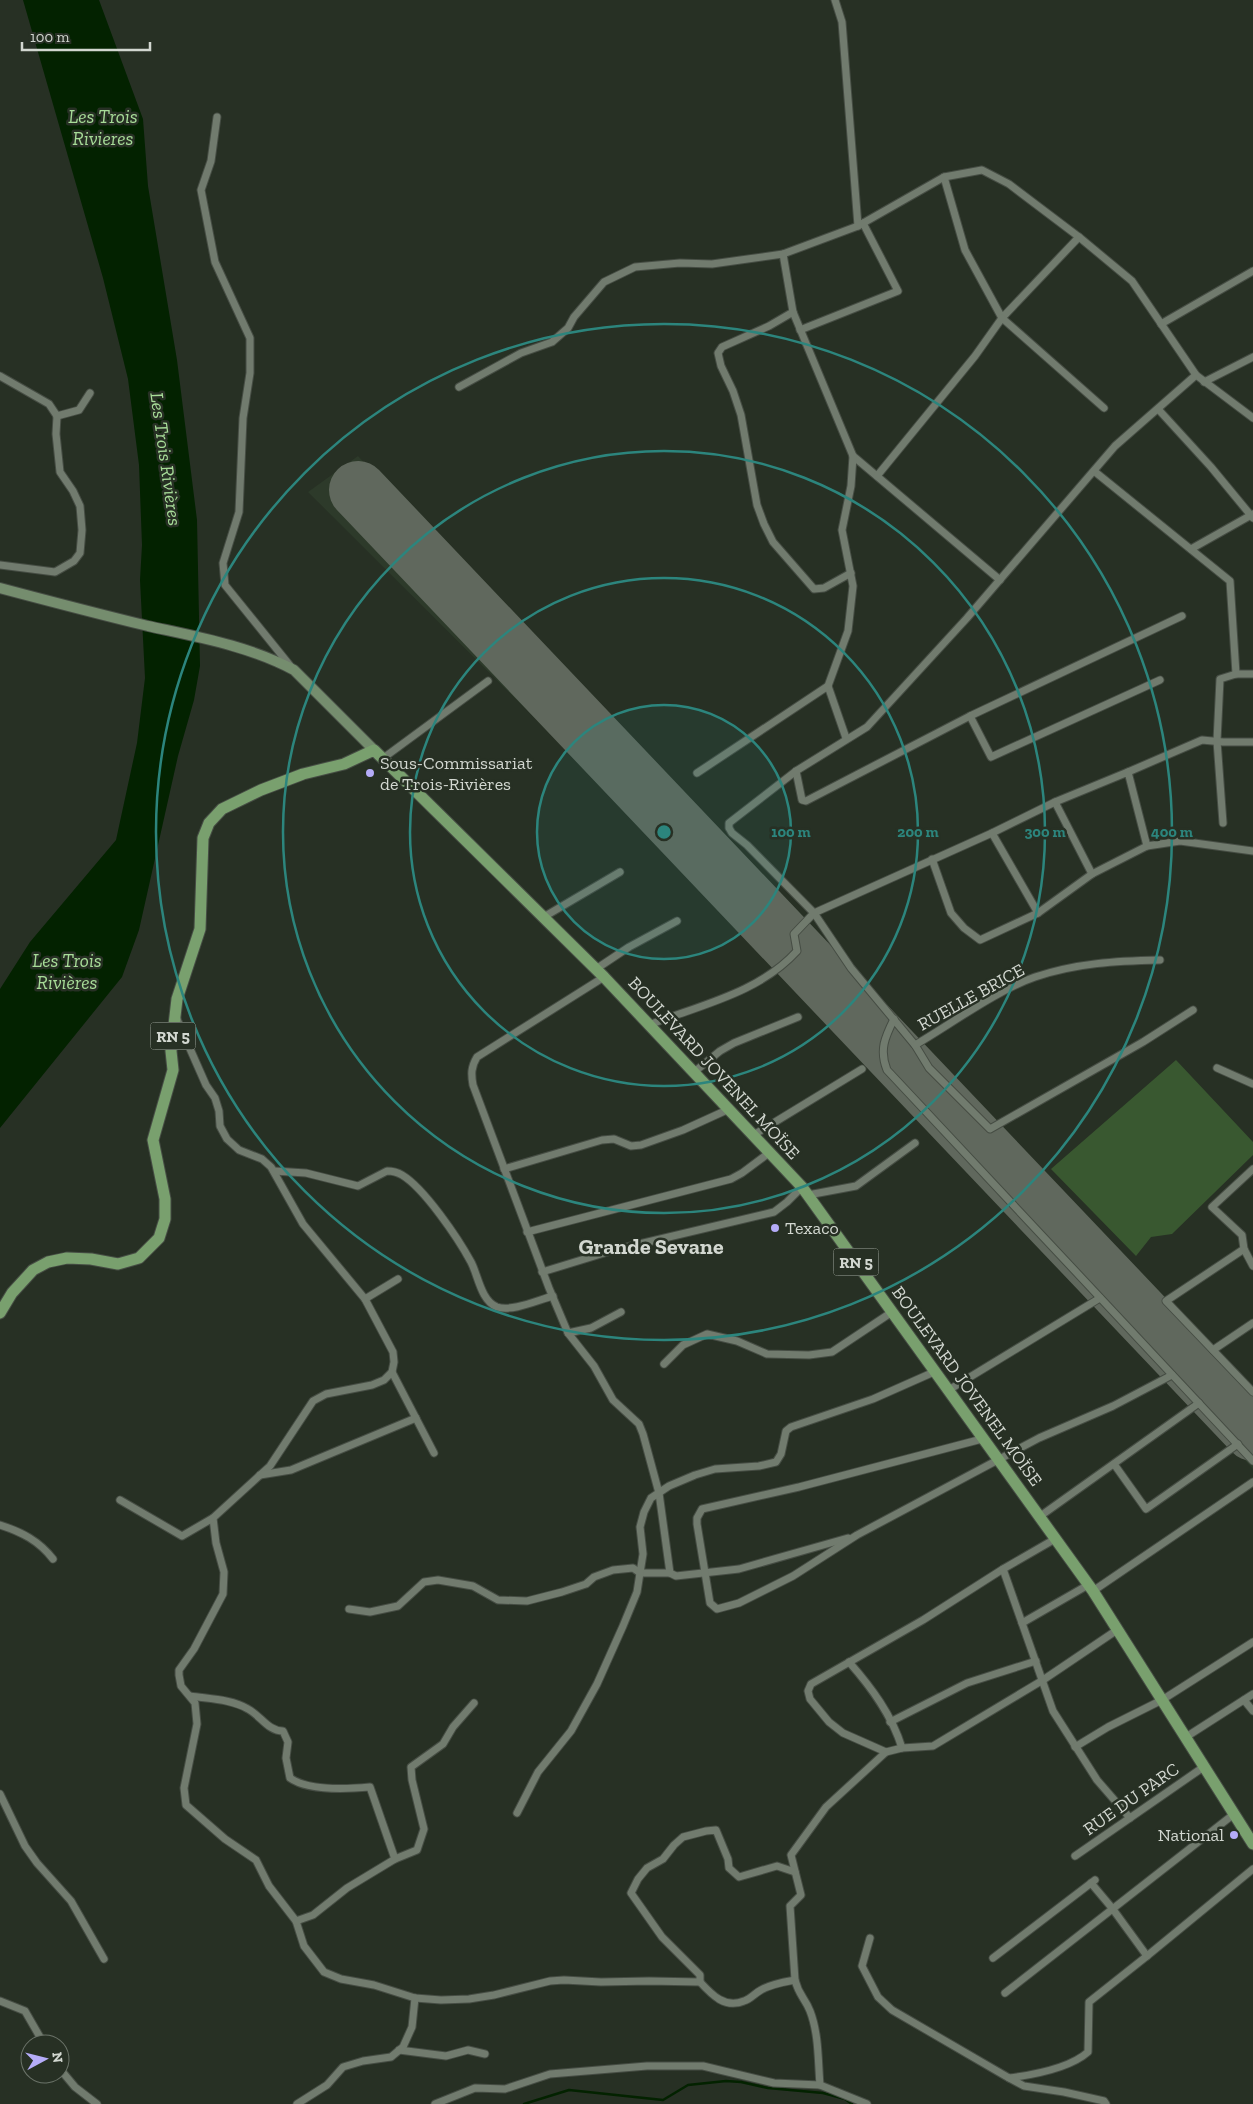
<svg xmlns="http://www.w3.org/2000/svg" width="1253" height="2104" font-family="'Zilla Slab',serif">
<rect width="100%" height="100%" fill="#273024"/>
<!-- built -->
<path fill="#2d3a2a" d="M358 456 824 958 1122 1262 1253 1399V1469L820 1009 540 723 308 492Z"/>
<!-- green -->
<path fill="#395830" d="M1176 1060 1253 1142V1155L1172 1234 1151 1237 1136 1256 1051 1169Z"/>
<!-- water -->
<path fill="#032200" d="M23 0H99L143 119 148 186 177 360 197 520 200 666 194 700 178 756 139 930 122 977 0 1128V989L30 942 116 840 137 743 145 678 140 580 142 545 139 465 128 379 103 278Z"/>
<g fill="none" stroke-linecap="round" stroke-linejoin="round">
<!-- stream -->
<path stroke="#032200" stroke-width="2.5" d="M524 2104 569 2090 663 2100 688 2085 726 2081 741 2082 768 2088 823 2093 845 2099 852 2104"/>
<!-- runway -->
<path stroke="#60685d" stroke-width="58" d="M358 490 1253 1432"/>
<!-- minor casing -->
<g stroke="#464d44" stroke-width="9">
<g id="minor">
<path d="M835 0 842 22 858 226"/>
<path d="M217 117 211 161 201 190 215 262 250 338V373L243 418 239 512 223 563 225 585 292 668"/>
<path d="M944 177 965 250 1002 318 1079 237"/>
<path d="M793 312 769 326 722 347 718 353 721 366 733 391 741 415 757 505 764 524 773 542 814 589 824 588 851 573"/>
<path d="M1161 324 1253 271"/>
<path d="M800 330 898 291 863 223"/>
<path d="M0 376 49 404 57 416 79 410 90 393"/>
<path d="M1204 382 1253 357"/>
<path d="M459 387 521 353 552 342 568 328 574 317 604 282 635 267 680 263 712 264 783 254 858 226 944 177 982 170 1009 184 1079 237 1132 281 1196 375 1253 418"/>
<path d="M1158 409 1211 467 1253 518"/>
<path d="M853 456 1000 580"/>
<path d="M1094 471 1230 581 1236 674"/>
<path d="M877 476 975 356 1002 318 1104 408"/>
<path d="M1191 549 1253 514"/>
<path d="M0 565 55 572 74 561 80 553 82 530 80 506 73 491 60 472 56 434 57 416"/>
<path d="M828 686 846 738"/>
<path d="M970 716 991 757 1160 680"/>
<path d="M382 759 488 681"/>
<path d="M796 771 802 800 806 801 970 716 1182 616"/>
<path d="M1128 772 1202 740 1223 742H1253"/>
<path d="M697 773 828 686 848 631 853 586 842 530 851 486 853 456 793 312 783 254"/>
<path d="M1055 802 1092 874"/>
<path d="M1223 823 1217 741 1220 679 1236 674H1253"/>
<path d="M992 833 1038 913"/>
<path d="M1147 846 1128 772 1055 802 992 833 814 913 851 968 915 1045 929 1068 990 1129 1143 1042 1193 1010"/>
<path d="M932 859 951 913 964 928 980 940 1038 913 1092 874 1147 846 1180 841 1253 851"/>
<path d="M542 918 620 872"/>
<path d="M596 969 629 947 677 921"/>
<path d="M604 977 477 1057C471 1067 471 1074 473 1085L549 1288 568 1333 594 1366 613 1400 639 1424 643 1434 659 1493 670 1573 676 1576 739 1569 848 1538"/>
<path d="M176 1017 206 1085 215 1098 219 1111 220 1126 227 1139 239 1150 262 1159 271 1167 303 1224 365 1299 393 1352 394 1362 392 1372 384 1380 372 1385 326 1394 313 1401 270 1466 213 1518 216 1543 224 1572 223 1594 194 1649 179 1670V1675L181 1686 195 1703 197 1724 184 1788 186 1805 225 1839 256 1860 269 1886 296 1921 304 1946 324 1972 341 1979 374 1985 415 1998 441 2000 469 1999 494 1995 550 1981 564 1980 601 1982 649 1981 700 1982C712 1995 725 2009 744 2001 751 1999 755 1993 761 1990 771 1984 784 1982 795 1980 799 1996 805 1998 810 2011 819 2034 818 2062 820 2085"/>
<path d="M894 1019C885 1037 879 1050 887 1070L1253 1461"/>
<path d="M649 1025C700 1005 759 993 797 951L794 934 814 913 747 845 732 833 729 828V823L796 771 867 727 967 618 1115 446 1196 375"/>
<path d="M915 1045C951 1024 997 990 1035 977 1077 963 1116 961 1160 960"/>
<path d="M1217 1068 1253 1084"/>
<path d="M693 1073 720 1051 734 1043 798 1017"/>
<path d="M752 1136 862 1069"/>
<path d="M504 1169 602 1140 614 1139 631 1146 641 1145 683 1130 727 1110"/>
<path d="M1253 1169 1212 1207 1242 1235 1244 1249 1253 1266"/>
<path d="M274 1171 306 1173 358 1186 387 1171C393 1171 397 1172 402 1175 424 1188 458 1238 471 1262 478 1275 481 1301 497 1307 512 1312 538 1300 553 1296"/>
<path d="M808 1195 856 1186 915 1143"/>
<path d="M527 1232 731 1179 742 1173 769 1153"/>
<path d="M1244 1249 1166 1301 1253 1392"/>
<path d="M542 1272 614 1250 774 1212 787 1202 802 1187"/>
<path d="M365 1299 398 1279"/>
<path d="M568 1333 591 1328 621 1312"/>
<path d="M1213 1350 1253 1323"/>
<path d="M664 1364 683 1345 707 1334 737 1341 767 1354 809 1355 832 1352 892 1312"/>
<path d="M392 1372 434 1453"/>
<path d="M947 1391 1100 1298"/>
<path d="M982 1439 799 1487 702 1509 697 1518V1524L710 1603 717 1609 739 1603 793 1576 857 1535 1039 1438 1113 1406 1172 1375"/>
<path d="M1114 1464 1146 1509 1238 1444"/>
<path d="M260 1475 291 1470 416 1418"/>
<path d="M120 1500 182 1536 213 1518"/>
<path d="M1039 1517 1199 1403"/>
<path d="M0 1525C22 1532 39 1541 53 1559"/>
<path d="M1055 1539 1003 1569 923 1620 811 1684 808 1691 810 1699 829 1722 843 1733 886 1752 902 1748 933 1746 1043 1680 1117 1630"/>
<path d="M1003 1569 1053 1711 1097 1780 1130 1818"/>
<path d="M1093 1591 1253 1482"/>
<path d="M349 1609 370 1612 398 1606 424 1582 438 1580 473 1586 498 1600 527 1601 562 1592 586 1584 594 1577 613 1570 633 1568 640 1573H670"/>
<path d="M1022 1623 1088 1585"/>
<path d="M849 1662C871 1687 892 1715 902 1748"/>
<path d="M190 1696C209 1699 231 1699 248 1709 261 1716 268 1731 283 1731L288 1742 286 1758 290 1778C308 1791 348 1789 370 1787L395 1859 347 1888 313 1915 296 1921"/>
<path d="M1244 1700 1253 1711"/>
<path d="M890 1722 967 1683 1036 1661"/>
<path d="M1186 1737 1253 1694"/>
<path d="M1075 1747 1108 1727 1162 1700 1253 1642"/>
<path d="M0 1794 25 1846 37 1863 71 1901 104 1959"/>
<path d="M517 1813 538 1772 571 1731 597 1684 623 1626 637 1592 643 1554 640 1527 644 1512 651 1498 669 1486 695 1475 715 1469 759 1466 776 1462 781 1454 786 1431 791 1427 873 1399 934 1372"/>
<path d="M1075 1856 1205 1766"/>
<path d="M395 1859 417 1850 424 1829 412 1780 411 1767 443 1744 453 1727 474 1703"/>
<path d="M1091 1883 1112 1908 1147 1956"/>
<path d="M870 1938 862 1966 878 1997 892 2010 1009 2078C1032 2075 1070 2068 1088 2052L1089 2002 1147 1956 1253 1869"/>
<path d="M993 1958 1095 1880"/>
<path d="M795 1980 790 1906 801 1895 791 1855 826 1807 886 1752"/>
<path d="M700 1982V1975L662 1937 631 1893 638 1879 647 1868 663 1859 674 1845 683 1837 706 1831 716 1830 728 1859 729 1868 739 1877 777 1866 795 1872"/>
<path d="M1005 1993 1234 1814"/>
<path d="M0 2001 25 2011 44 2044"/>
<path d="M399 2050 446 2056 468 2050 485 2054"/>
<path d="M60 2069 75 2087 97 2104"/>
<path d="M1009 2078 1024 2086 1064 2092 1104 2101 1106 2104"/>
<path d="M297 2104 327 2085 343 2067 363 2061 391 2057 403 2047 412 2027 415 1998"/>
<path d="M435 2104 475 2088 505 2089 550 2074 647 2066H703L774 2083 820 2085 867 2104"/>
</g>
</g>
<!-- secondary casing -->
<g stroke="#464d44" stroke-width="12">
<path id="secondary" d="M0 588C49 601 99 614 148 626 198 637 249 646 294 670L374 750"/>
</g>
<!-- primary casing -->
<g stroke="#464d44" stroke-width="13">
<path id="primary" d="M0 1313 12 1293 33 1270 48 1262 67 1258 91 1259 118 1264 139 1258 159 1238 165 1219V1199L153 1140 173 1070 171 1051 177 999 200 929 203 838 209 823 222 809 261 790 303 774 344 764 374 750 604 977 802 1187 1093 1591 1253 1844"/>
</g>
<!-- minor -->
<use href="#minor" stroke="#717b6e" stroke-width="7"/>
<!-- secondary -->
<use href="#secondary" stroke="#758d6e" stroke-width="10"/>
<!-- primary -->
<use href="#primary" stroke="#79a06e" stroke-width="11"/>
</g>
<!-- distance rings -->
<circle cx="664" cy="832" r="127" fill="#2c857d" fill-opacity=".12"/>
<g fill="none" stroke="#2c857d" stroke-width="2.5">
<circle cx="664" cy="832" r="127"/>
<circle cx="664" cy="832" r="254"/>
<circle cx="664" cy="832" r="381"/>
<circle cx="664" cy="832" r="508"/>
</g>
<!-- markers -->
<g fill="#b5acf8" stroke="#273024" stroke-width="2">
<circle cx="370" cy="773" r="5"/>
<circle cx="775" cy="1228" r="5"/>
<circle cx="1234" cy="1835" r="5"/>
</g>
<g text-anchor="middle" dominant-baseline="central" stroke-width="5" stroke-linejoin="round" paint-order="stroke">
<!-- shield labels -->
<g fill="#273024" stroke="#9fa59c" stroke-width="1">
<rect x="150.5" y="1022.5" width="45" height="27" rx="4"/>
<rect x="833.5" y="1248.5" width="45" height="27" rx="4"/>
</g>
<g font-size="16" font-weight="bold" fill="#d2d7d0">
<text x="173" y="1036">RN 5</text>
<text x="856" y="1262">RN 5</text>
</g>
<!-- poi labels -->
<g font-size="18" fill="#d2d7d0" stroke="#273024" text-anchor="start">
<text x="380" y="763">Sous-Commissariat<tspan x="380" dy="21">de Trois-Rivières</tspan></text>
<text x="785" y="1228">Texaco</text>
<text x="1224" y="1835" text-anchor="end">National</text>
</g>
<!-- street labels -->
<g font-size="18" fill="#d2d7d0" stroke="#273024">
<text transform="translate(971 997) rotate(-29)">RUELLE BRICE</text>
<text transform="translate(714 1068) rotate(47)">BOULEVARD JOVENEL MOÏSE</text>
<text transform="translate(967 1386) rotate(54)">BOULEVARD JOVENEL MOÏSE</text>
<text transform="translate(1131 1799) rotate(-35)">RUE DU PARC</text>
</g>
<!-- water labels -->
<g font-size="19" font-style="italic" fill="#a7dc98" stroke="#273024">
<text x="103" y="116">Les Trois<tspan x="103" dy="22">Rivieres</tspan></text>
<text transform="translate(166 459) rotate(82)">Les Trois Rivières</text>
<text x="67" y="960">Les Trois<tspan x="67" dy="22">Rivières</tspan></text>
</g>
<!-- district labels -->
<g font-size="22" font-weight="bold" fill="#d2d7d0" stroke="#273024">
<text x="651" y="1246">Grande Sevane</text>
</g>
</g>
<circle cx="664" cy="832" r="8" fill="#2c857d" stroke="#273024" stroke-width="2.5"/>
<g font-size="15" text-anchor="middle" font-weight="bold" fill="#2c857d" stroke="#273024" stroke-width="5" stroke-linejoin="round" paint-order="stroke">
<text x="791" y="837">100 m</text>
<text x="918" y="837">200 m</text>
<text x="1045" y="837">300 m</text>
<text x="1172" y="837">400 m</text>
</g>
<!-- north arrow -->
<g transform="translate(45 2059) rotate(83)"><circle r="24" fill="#273024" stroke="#6b7369"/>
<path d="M0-4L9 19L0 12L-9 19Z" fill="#b5acf8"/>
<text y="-8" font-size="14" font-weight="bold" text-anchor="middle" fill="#d2d7d0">N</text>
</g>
<!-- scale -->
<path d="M22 42v8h128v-8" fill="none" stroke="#d2d7d0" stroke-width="2.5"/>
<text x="30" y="42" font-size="15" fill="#d2d7d0" stroke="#273024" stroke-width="4" paint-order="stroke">100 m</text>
</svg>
